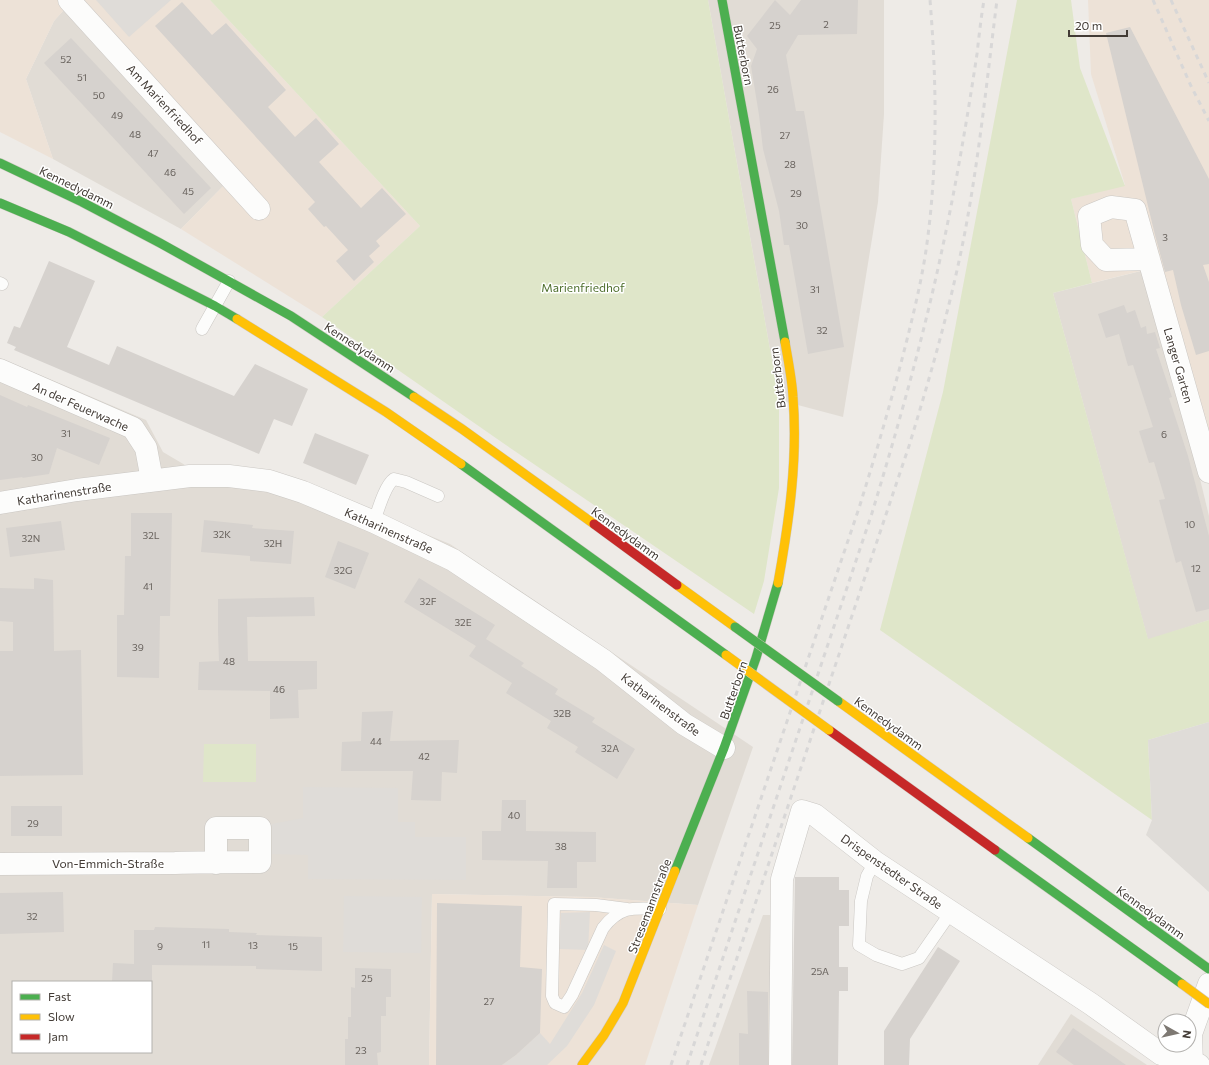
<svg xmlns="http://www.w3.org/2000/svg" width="1209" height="1065" font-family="Commissioner,sans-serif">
<rect width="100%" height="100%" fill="#eeebe7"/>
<!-- residential -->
<g fill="#e1dcd5" fill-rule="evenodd">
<path d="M73 0 233 176 181 229 53 159 26 79 54 21Z"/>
<path d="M708 0H884V114L878 202 843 417 779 400Z"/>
<path d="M1149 269 1209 516V620L1148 640 1053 293Z"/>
<path d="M0 358 146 420 163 452 185 465 227 466 283 476 450 544 753 747 698 905 591 897 432 894 429 1065H0ZM13 982H151V1052H13Z"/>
<path d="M763 915H773L771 1065H709Z"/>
<path d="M1071 1014 1147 1065H1038Z"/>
</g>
<!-- commercial -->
<g fill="#ede2d7">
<path d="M0 0H73L54 21 26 79 53 159 0 132Z"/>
<path d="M77 0H210L420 226 322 317 181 229 233 176Z"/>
<path d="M1088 0H1209V455L1148 269 1092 283 1071 199 1125 185 1091 74Z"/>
<path d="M432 894 591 897 698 905 645 1065H429Z"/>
</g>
<!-- green -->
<g fill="#dfe6c9">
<path d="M210 0H708L779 400V488L764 581 754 614 503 443 322 317 420 226Z"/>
<path d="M1017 0H1071L1080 68 1125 186 1071 199 1092 283 1053 293 1148 639 1209 620V722L1148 740 1152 820 880 630 943 392Z"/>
<path d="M204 744H256V782H203Z"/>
</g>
<!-- parking -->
<g fill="#dfdcd8">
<path d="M96 0H171L129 37Z"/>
<path d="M1209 722V892L1146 835 1152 820 1148 740Z"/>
<path d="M303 787 398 788V822H415V837H466V880L308 879V855L272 854V824L303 818Z"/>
<path d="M344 896 422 897 421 953 343 952Z"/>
<path d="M590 912 588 950 559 949 561 913Z"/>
<path d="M604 945 616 951 594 1005 567 1046 547 1065H502L516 1055 540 1033 550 1044 582 993Z"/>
</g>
<!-- building -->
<g fill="#d6d2ce">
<path d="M775 0 790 15 801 0H858L857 34 798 35 786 55 796 111H804L844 347 808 354 789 245H784L779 211 763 149 759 115 751 66 757 49 747 36Z"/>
<path d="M182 2 212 35 226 23 286 90 268 107 295 137 316 118 339 144 319 162 361 208 382 188 406 214 376 241 380 246 369 256 374 262 354 281 336 261 348 250 326 226 324 227 308 209 315 202 155 26Z"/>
<path d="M1130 27 1209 179V264L1203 265 1209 282V351L1196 355 1181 305 1173 270 1165 272 1155 235 1106 33Z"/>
<path d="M71 38 211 188 184 214 44 63Z"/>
<path d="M49 261 95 281 67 347 109 365 117 346 234 396 255 364 308 389 292 426 274 419 259 454 14 350 16 347 7 343 14 326 20 328Z"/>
<path d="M1124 305 1127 313 1135 310 1141 328 1146 326 1147 334 1155 332 1160 348 1156 349 1172 397 1169 398 1188 456 1209 536V609L1196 612 1181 561 1176 563 1159 500 1165 499 1154 462 1149 463 1139 431 1153 427 1133 365 1128 366 1119 334 1106 338 1098 314Z"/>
<path d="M0 395 27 407 28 405 110 438 99 465 57 448 49 474 22 478 23 477 0 480Z"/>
<path d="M315 433 369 455 356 485 303 463Z"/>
<path d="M131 513H172L170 616H160L159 678 117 677V615H124L125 556H131Z"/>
<path d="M204 520 253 525 252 528 294 531 291 564 250 561V556L201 552Z"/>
<path d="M61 521 65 550 10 557 6 528Z"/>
<path d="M338 541 369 553 355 589 325 577Z"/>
<path d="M34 578 53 580 54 651 81 650 83 775 0 776V651H13V622L0 621V588L34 589Z"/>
<path d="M419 578 495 625 486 639 524 663 521 666 558 689 555 694 595 718 592 722 635 749 617 779 575 752 578 747 547 728 551 721 506 693 512 683 469 656 476 646 404 602Z"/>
<path d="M314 597 315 616 247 617 248 661H317V689L298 690 299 718 270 719V691L198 690 199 662 219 661 218 632V599Z"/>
<path d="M393 711 390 741 459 740 457 773 442 772 441 801 411 800 413 771H341L342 742 361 741 362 712Z"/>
<path d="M502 800H526V831L596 832V862H577V888H547L548 861 482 860V831H501Z"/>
<rect x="11" y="806" width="51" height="30"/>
<path d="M795 877H839V890H849V926H839V967H848V991H839L838 1065H792Z"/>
<path d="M63 892 64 932 0 934V893Z"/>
<path d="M437 903 522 906 520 967 542 969 540 1033 516 1055 502 1065H436Z"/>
<path d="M155 927 229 929V932L257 933 256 935 322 937V971L256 969V966L152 965V982H112L113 963 134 964V930H154Z"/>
<path d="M938 947 960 961 910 1039 909 1065H884V1031Z"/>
<path d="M355 968 391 969V997H386V1016H381V1052L377 1053 378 1065H345V1039H348V1017H351V987L355 988Z"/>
<path d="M747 991 768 992V1065H739V1033L748 1034Z"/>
<path d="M1073 1028 1126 1065H1074L1056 1052Z"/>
</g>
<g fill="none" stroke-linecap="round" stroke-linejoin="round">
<!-- lane casing -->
<g stroke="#cac7c3" stroke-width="13">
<g id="lane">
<path d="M0 283 2 284"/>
<path d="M202 329 229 281"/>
<path d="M374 522C378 510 385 485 394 479L406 482 438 496"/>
<path d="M875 862 867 876 861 901 859 945 876 955 902 964 919 958 951 912"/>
<path d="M627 909 596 905 554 904 552 996 555 1003 564 1007 572 995 603 928C621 905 634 908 660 909"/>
</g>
</g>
<!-- street casing -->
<g stroke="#cac7c3" stroke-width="23">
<g id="street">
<path d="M69 0 259 209"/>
<path d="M1149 259 1106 260 1092 245 1089 216 1111 207 1135 210 1209 472"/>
<path d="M0 370 133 428 146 448 152 480"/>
<path d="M0 503 77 490 190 476H229L269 481 303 492 374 522 453 560 603 660 684 724 724 748"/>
<path d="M0 864 175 863C203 862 232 862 260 862V828H216V863"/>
<path d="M780 1065 782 879 802 811 815 815 875 862 1091 1004 1161 1054 1199 1065"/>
<path d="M1192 1065 1191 1034 1209 984"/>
</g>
</g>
<!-- fast casing -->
<g stroke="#cec8c1" stroke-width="10">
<g id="fast">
<path d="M722 0 785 342"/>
<path d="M0 163 82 202 160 243 291 316 414 397"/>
<path d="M0 203 69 232 215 306 237 319"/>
<path d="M461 464 726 655"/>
<path d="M1028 838 1209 969"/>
<path d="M995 850 1182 984"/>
<path d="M675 871 724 748 756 658 778 583"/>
</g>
</g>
<!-- slow casing -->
<g stroke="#cec8c1" stroke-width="10">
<g id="slow">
<path d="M237 319 386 412 461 464"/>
<path d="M414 397 462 429 594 524"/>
<path d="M778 583C789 522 798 459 793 397 792 379 788 360 785 342"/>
<path d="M677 585 735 627"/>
<path d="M838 701 1028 838"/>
<path d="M582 1065 604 1035 623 1003 675 871"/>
</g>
</g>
<!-- jam casing -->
<g stroke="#cec8c1" stroke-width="10">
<g id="jam">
<path d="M594 524 677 585"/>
<path d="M829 730 995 850"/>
</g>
</g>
<!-- lane -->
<use href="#lane" stroke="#fcfcfb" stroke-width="12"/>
<!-- street -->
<use href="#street" stroke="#fcfcfb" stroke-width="22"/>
<!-- fast -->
<use href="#fast" stroke="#4caf50" stroke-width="9"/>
<!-- slow -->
<use href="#slow" stroke="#ffc107" stroke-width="9"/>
<!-- jam -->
<use href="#jam" stroke="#c62828" stroke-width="9"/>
<!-- rail -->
<g stroke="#d8d7d7" stroke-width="3" stroke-dasharray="5 5" stroke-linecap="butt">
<path d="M1153 0 1191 86 1209 121"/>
<path d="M1171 0 1209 83"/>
<path d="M671 1065 859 508C874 460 888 412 901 363 910 328 919 293 925 257 938 172 937 85 930 0"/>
<path d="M687 1065 872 513C898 427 923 339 942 250 956 185 967 120 977 54 979 36 981 18 984 0"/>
<path d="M701 1065 909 446C930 377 950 308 964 237 979 159 987 79 997 0"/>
</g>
<!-- fast-bridge casing -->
<g stroke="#cfc4b6" stroke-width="10" stroke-linecap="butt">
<path id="fast-bridge" d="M735 627 838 701"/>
</g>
<!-- slow-bridge casing -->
<g stroke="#cfc4b6" stroke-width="10" stroke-linecap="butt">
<g id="slow-bridge">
<path d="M726 655 829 730"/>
<path d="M1182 984 1209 1004"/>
</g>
</g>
<!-- fast-bridge -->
<use href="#fast-bridge" stroke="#4caf50" stroke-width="9"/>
<!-- slow-bridge -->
<use href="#slow-bridge" stroke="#ffc107" stroke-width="9"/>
</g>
<g text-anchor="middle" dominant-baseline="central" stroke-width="3" stroke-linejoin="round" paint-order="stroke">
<!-- number labels -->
<g font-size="10" fill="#68625d">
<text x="826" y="24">2</text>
<text x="775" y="25">25</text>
<text x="66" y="59">52</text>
<text x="82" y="77">51</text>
<text x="773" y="89">26</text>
<text x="99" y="95">50</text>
<text x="117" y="115">49</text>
<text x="135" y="134">48</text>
<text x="785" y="135">27</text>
<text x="153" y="153">47</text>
<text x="790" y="164">28</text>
<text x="170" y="172">46</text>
<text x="188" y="191">45</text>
<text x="796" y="193">29</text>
<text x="802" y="225">30</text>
<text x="1165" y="237">3</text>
<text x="815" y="289">31</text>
<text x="822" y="330">32</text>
<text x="66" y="433">31</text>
<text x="1164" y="434">6</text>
<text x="37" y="457">30</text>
<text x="1190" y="524">10</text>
<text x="222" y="534">32K</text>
<text x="151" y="535">32L</text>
<text x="31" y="538">32N</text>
<text x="273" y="543">32H</text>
<text x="1196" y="568">12</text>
<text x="343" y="570">32G</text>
<text x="148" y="586">41</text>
<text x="428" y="601">32F</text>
<text x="463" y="622">32E</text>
<text x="138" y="647">39</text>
<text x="229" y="661">48</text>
<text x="279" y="689">46</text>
<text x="562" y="713">32B</text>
<text x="376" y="741">44</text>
<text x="610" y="748">32A</text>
<text x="424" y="756">42</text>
<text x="514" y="815">40</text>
<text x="33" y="823">29</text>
<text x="561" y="846">38</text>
<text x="32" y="916">32</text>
<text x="206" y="944">11</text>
<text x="253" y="945">13</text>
<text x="160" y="946">9</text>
<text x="293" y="946">15</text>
<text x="820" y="971">25A</text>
<text x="367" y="978">25</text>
<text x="489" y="1001">27</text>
<text x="361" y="1050">23</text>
</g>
<!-- street labels -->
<g font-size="12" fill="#423b35" stroke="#fff">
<text transform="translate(744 55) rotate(79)">Butterborn</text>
<text transform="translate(165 104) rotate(47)">Am Marienfriedhof</text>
<text transform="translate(77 187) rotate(26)">Kennedydamm</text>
<text transform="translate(360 347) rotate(33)">Kennedydamm</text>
<text transform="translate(1179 365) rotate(74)">Langer Garten</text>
<text transform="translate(777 378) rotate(-97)">Butterborn</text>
<text transform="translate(81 406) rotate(24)">An der Feuerwache</text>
<text transform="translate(64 493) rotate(-9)">Katharinenstraße</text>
<text transform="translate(389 530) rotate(24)">Katharinenstraße</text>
<text transform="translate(626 533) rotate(36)">Kennedydamm</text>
<text transform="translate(733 690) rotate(-71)">Butterborn</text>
<text transform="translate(661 704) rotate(37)">Katharinenstraße</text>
<text transform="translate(889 723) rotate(36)">Kennedydamm</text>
<text x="108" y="863">Von-Emmich-Straße</text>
<text transform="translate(892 871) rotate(35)">Drispenstedter Straße</text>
<text transform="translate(649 906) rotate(-69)">Stresemannstraße</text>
<text transform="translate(1151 912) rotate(36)">Kennedydamm</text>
</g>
<!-- park labels -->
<g font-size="12" fill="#4e6f2d" stroke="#fff">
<text x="583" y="287">Marienfriedhof</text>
</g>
</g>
<!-- legend -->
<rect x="12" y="981" width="140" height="72" fill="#ffffff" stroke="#b3b1ae"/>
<rect x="20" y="994" width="20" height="6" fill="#4caf50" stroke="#b3b1ae"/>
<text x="48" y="1001" font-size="12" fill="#423b35">Fast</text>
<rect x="20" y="1014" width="20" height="6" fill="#ffc107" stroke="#b3b1ae"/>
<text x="48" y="1021" font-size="12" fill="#423b35">Slow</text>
<rect x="20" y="1034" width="20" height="6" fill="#c62828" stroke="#b3b1ae"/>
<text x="48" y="1041" font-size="12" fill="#423b35">Jam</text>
<!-- north arrow -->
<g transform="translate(1177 1033) rotate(98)"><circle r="19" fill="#ffffff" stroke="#b3b1ae"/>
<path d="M0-3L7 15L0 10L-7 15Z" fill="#7e7973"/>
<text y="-6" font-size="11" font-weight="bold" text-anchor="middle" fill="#423b35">N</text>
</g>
<!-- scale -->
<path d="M1069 30v6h58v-6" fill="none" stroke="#423b35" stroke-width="2"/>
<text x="1075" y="30" font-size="12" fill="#423b35" stroke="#ffffff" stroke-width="3" paint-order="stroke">20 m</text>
</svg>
